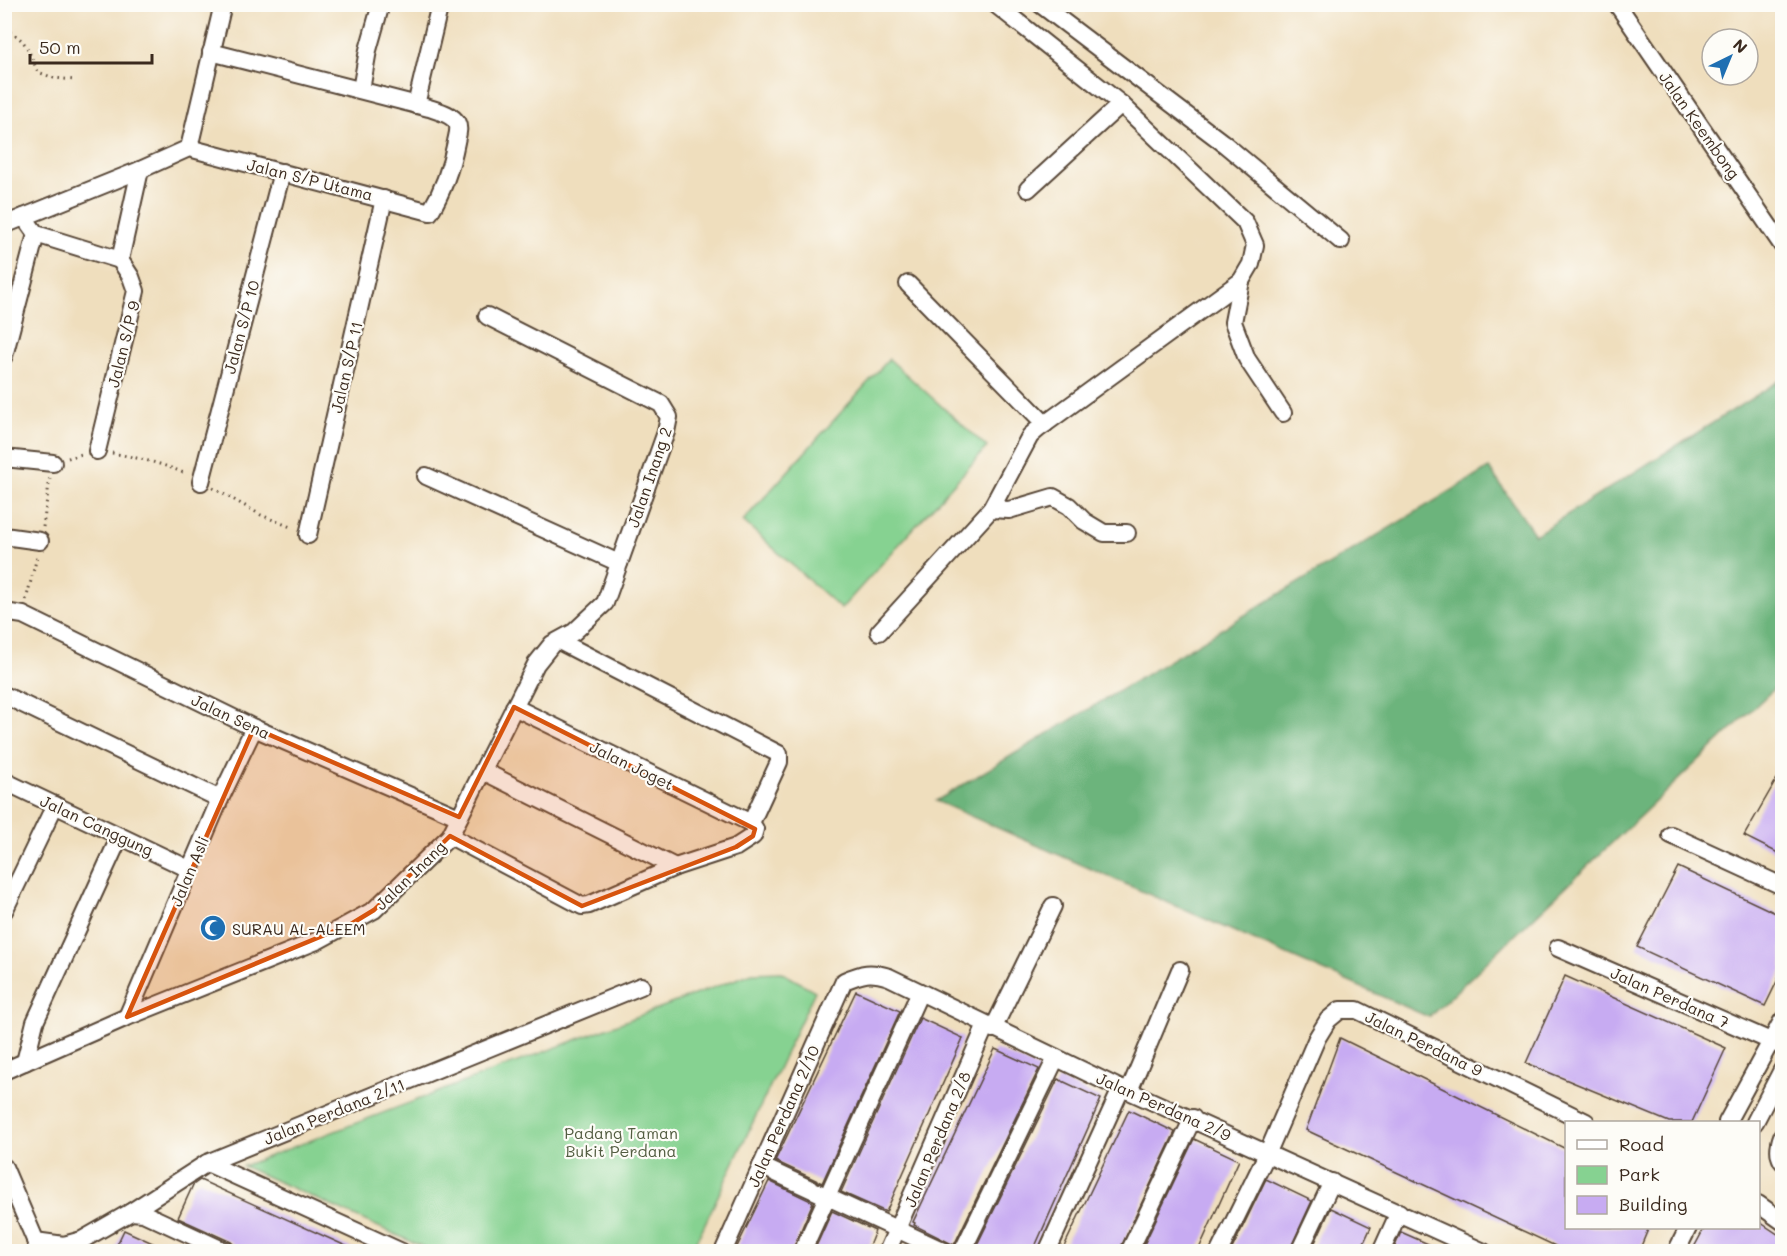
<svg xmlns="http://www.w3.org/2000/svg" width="1787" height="1256" font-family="Mali,sans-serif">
<rect width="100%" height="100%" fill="#fdfcf7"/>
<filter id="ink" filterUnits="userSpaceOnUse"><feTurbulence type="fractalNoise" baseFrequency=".0167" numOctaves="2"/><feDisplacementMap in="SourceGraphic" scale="12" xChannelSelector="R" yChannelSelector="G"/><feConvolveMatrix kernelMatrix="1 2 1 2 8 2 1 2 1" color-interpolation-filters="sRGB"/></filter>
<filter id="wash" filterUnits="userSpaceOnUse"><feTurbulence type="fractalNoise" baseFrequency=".008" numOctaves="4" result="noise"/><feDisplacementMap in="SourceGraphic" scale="24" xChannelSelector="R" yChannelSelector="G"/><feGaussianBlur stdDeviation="1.35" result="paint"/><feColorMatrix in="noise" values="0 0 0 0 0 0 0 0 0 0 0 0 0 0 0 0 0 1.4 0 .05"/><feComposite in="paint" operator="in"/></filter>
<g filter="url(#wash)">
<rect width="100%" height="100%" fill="#efdebd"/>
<!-- green -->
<g fill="#86d291" stroke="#607e58" stroke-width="1.5">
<path d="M889 359 987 447 841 609 743 521Z"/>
<path d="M781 972 815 991 692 1251H432L243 1166 752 973Z"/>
</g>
<!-- forest -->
<path fill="#6cb47b" stroke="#546f4c" stroke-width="1.5" d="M1782 379V681L1429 1017 936 801 1489 468 1535 535Z"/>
<g id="blocks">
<!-- building -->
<g fill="#c7abf2">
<path d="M1782 770V855L1744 836Z"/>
<path d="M1678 867 1782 916V971L1765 1006 1637 947Z"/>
<path d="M1565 976 1726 1048 1692 1122H1669L1526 1063Z"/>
<path d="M856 991 900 1011 822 1183 775 1161Z"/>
<path d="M920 1018 963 1038 886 1212 841 1192Z"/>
<path d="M1340 1038 1566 1149V1227H1649L1639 1251H1566L1306 1130Z"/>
<path d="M995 1049 1039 1069 954 1245 914 1225 915 1223 913 1222Z"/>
<path d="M1058 1079 1101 1099 1033 1251H974Z"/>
<path d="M1129 1110 1175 1132 1119 1251H1062Z"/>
<path d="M1194 1139 1239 1160 1198 1251H1141Z"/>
<path d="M1266 1179 1312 1201 1289 1251H1231Z"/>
<path d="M200 1180 357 1251H246L236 1247 231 1242 178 1218 193 1185Z"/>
<path d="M769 1181 813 1202 792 1251H735Z"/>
<path d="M1331 1208 1371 1227 1360 1251H1311Z"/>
<path d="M832 1211 875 1231 867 1251H814Z"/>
<path d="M1758 1221 1782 1237V1251H1692L1705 1227H1758Z"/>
<path d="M124 1230 170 1251H114Z"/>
<path d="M1401 1232 1444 1251H1393Z"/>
</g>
</g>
</g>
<g filter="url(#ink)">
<use href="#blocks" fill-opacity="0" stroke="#564536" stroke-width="1.5"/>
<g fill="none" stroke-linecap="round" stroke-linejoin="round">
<!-- minor casing -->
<g stroke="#564536" stroke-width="20">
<g id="minor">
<path d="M1040 4 1222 142 1341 241"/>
<path d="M1617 4 1782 245"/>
<path d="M361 90 368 50 381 4"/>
<path d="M416 105 440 4"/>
<path d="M189 148 223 4"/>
<path d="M1028 189 1121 104"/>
<path d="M4 225 140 170 189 148 430 212C444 189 451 168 456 142 457 136 460 129 457 123 452 114 438 111 429 108L211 52"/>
<path d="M36 234 120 260"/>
<path d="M1241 281 1233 322 1247 359 1283 413"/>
<path d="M908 284 1045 424"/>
<path d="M4 356 36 234 24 217"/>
<path d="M97 451 136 291 131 277 120 260 140 170"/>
<path d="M4 458 53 463"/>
<path d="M426 476 619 563"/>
<path d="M201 482 282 172"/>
<path d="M991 509 1009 510 1053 497 1069 506 1084 521 1104 533H1127"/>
<path d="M308 535 384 199"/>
<path d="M4 536 40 541"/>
<path d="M4 612 23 615 254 728 459 817"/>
<path d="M879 632 991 509 1030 436 1038 429 1241 281 1251 264 1255 245 1245 222 1121 104 995 4"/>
<path d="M4 695 220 799"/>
<path d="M514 707 751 823"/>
<path d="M483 771 675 867"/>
<path d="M4 781 189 869"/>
<path d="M1671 835 1782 886"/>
<path d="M450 836 582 906 589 905 675 867 736 847 753 836 755 829 751 823 779 762V754L559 641"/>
<path d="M4 911 55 805"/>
<path d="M1558 948 1782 1046"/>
<path d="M127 1017 220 799 254 728"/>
<path d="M993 1029 1053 906"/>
<path d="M25 1062 35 1022 120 836"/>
<path d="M4 1071 127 1017 319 940 374 910 450 836 536 664 552 644 574 632 605 603 666 432 669 417 661 404 487 316"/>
<path d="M1129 1091 1180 970"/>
<path d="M1727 1122 1782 1021"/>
<path d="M1755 1122 1782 1070"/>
<path d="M1782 1136C1779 1144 1778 1154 1782 1161"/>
<path d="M207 1163 402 1252"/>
<path d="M761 1166 946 1252"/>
<path d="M4 1167 39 1249"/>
<path d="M1758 1204 1782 1221"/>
<path d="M131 1212 143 1213 227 1252"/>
<path d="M35 1241 64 1245 82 1240 131 1212 207 1163 641 986"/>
<path d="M723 1252 844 981C863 973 870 971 889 977L1121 1089 1129 1091 1484 1252"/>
<path d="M802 1252 920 992"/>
<path d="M887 1252 986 1025"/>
<path d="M962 1252 1056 1058"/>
<path d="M1047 1252 1121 1089"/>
<path d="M1129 1252 1193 1118"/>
<path d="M1219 1252 1268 1152 1317 1038 1328 1020 1340 1010H1357L1586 1122"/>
<path d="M1299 1252 1332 1182"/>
<path d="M1381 1252 1399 1212"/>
<path d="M1676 1252 1688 1228"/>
</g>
</g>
<!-- path -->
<g stroke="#564536" stroke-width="3" stroke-dasharray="1.5 4.5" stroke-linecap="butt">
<path d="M4 30C28 38 28 52 38 72L54 78 75 80"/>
<path d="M112 453C138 458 162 463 186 474"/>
<path d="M68 458 82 454"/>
<path d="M213 488 261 515 293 528"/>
<path d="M43 527 50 477"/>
<path d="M26 600 37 557"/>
</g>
<!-- minor -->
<use href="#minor" stroke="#fff" stroke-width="16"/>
</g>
</g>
<!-- marked area -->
<path fill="#d7540e" fill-opacity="0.2" stroke="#d7540e" stroke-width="4.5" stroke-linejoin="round" d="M514 707 755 829 753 836 736 847 582 906 450 836 374 910 351 924 127 1017 254 728 459 817Z"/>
<!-- icons -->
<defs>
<g id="mosque-disc" transform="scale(1.35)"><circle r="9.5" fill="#1f6fb2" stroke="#fdfcf7"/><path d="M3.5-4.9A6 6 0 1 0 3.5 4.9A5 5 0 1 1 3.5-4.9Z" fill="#fff"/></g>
</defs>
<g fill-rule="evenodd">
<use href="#mosque-disc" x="213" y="928"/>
</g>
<g text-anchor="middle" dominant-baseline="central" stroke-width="4.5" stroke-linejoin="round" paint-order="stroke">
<!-- street labels -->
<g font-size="16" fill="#3b2a1e" stroke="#fdfcf7">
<text transform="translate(1700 125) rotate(55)">Jalan Keembong</text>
<text transform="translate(310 179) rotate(14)">Jalan S/P Utama</text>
<text transform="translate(241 327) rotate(-75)">Jalan S/P 10</text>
<text transform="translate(123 344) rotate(-76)">Jalan S/P 9</text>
<text transform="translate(346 367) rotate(-77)">Jalan S/P 11</text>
<text transform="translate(649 477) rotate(-71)">Jalan Inang 2</text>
<text transform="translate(231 716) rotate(25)">Jalan Sena</text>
<text transform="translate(632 765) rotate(26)">Jalan Joget</text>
<text transform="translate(97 825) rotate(25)">Jalan Canggung</text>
<text transform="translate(189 871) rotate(-67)">Jalan Asli</text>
<text transform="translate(410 875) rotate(-44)">Jalan Inang</text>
<text transform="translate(1670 997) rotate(24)">Jalan Perdana 7</text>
<text transform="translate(1424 1043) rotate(26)">Jalan Perdana 9</text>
<text transform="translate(1164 1106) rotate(24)">Jalan Perdana 2/9</text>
<text transform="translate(334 1111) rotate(-22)">Jalan Perdana 2/11</text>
<text transform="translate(783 1116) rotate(-66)">Jalan Perdana 2/10</text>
<text transform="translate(937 1139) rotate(-67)">Jalan Perdana 2/8</text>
</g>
<!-- poi labels -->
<g font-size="16" fill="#3b2a1e" stroke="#fdfcf7" text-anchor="start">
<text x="232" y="928">SURAU AL-ALEEM</text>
</g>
<!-- park labels -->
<g font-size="16" fill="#525c40" stroke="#fdfcf7">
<text x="621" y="1132">Padang Taman<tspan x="621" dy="18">Bukit Perdana</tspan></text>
</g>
</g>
<!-- margin -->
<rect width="1787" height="1256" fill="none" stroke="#fdfcf7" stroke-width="24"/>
<!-- legend -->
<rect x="1565" y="1121" width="195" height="108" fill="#fdfcf7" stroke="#afa8a0" stroke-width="1.5"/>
<rect x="1577" y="1140" width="30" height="9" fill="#ffffff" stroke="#afa8a0" stroke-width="1.5"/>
<text x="1619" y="1151" font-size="18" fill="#3b2a1e">Road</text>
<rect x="1577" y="1166" width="30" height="18" fill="#86d291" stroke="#afa8a0" stroke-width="1.5"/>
<text x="1619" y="1181" font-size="18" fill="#3b2a1e">Park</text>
<rect x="1577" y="1196" width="30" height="18" fill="#c7abf2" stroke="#afa8a0" stroke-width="1.5"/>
<text x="1619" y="1211" font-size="18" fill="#3b2a1e">Building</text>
<!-- north arrow -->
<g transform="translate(1730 57) rotate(43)"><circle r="28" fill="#fdfcf7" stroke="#afa8a0" stroke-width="1.5"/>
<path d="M0-4.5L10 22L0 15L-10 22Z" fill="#1f6fb2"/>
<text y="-9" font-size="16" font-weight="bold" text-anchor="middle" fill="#3b2a1e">N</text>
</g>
<!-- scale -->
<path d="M30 54v9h122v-9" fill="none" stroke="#3b2a1e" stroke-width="3"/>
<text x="39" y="54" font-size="18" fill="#3b2a1e" stroke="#fdfcf7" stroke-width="4.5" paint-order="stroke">50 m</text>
</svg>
